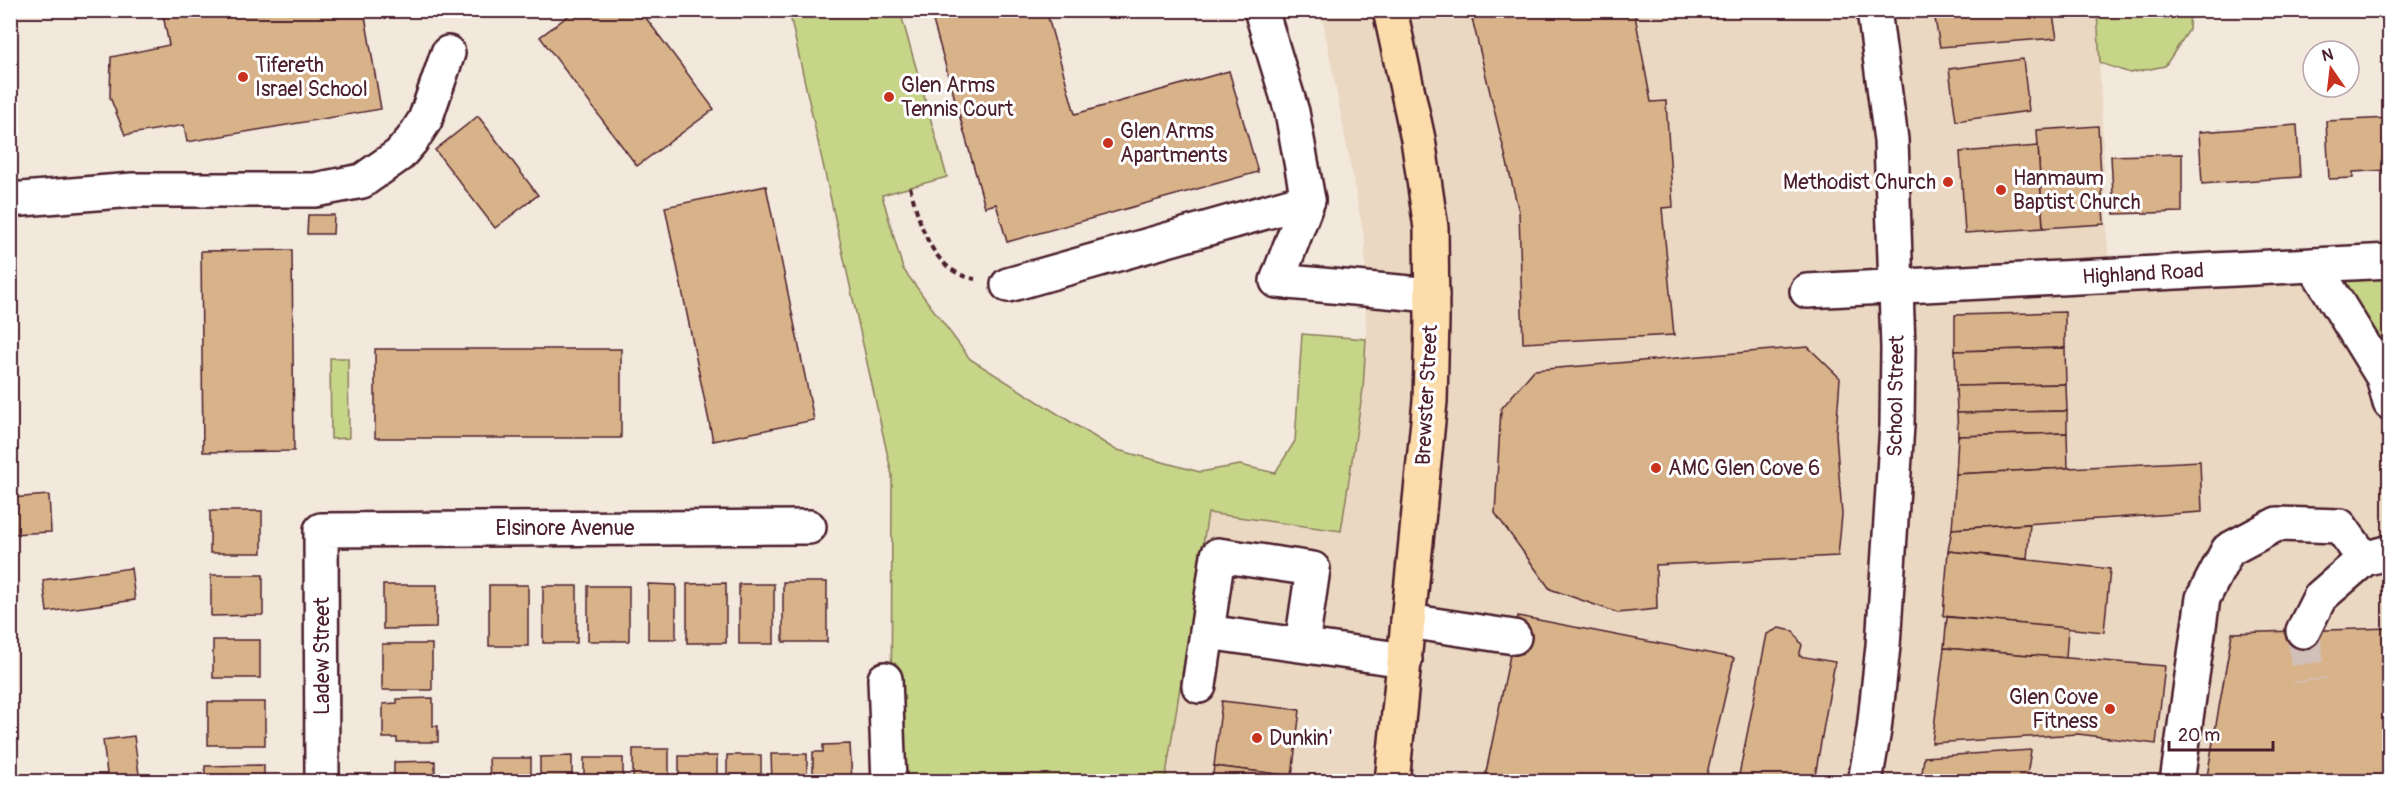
<svg xmlns="http://www.w3.org/2000/svg" width="2400" height="792" font-family="Pangolin,sans-serif">
<rect width="100%" height="100%" fill="#f3e8dc"/>
<filter id="ink" filterUnits="userSpaceOnUse"><feTurbulence type="fractalNoise" baseFrequency=".0167" numOctaves="2"/><feDisplacementMap in="SourceGraphic" scale="12" xChannelSelector="R" yChannelSelector="G"/><feConvolveMatrix kernelMatrix="1 2 1 2 8 2 1 2 1" color-interpolation-filters="sRGB"/></filter>
<g filter="url(#ink)">
<!-- built -->
<path fill="#ebd8c3" d="M1321 11H2097L2109 276 2314 265 2386 343 2390 352 2389 781 1165 782 1208 513 1341 530 1363 389 1366 339 1365 242Z"/>
<!-- green -->
<g fill="#c7d589" stroke="#887a5a" stroke-width="1.5">
<path d="M789 11H831L832 17 855 11H900L947 177 882 195 903 269 970 359 1114 449 1200 472 1240 465 1275 473 1295 441 1302 334 1366 339 1363 389 1341 531 1208 513 1165 781H891L892 475Z"/>
<path d="M2097 11H2190L2189 30 2165 66 2130 73 2100 63Z"/>
<path d="M2389 264V352L2386 343 2314 265Z"/>
<path d="M330 358H348L349 438 331 439Z"/>
</g>
<!-- building -->
<g fill="#d8b38a" stroke="#4a1f2b" stroke-width="1.5">
<path d="M162 10H364L381 109 187 142 184 125 125 135 110 97 111 57 169 45Z"/>
<path d="M576 10H640L714 109 637 166 540 37Z"/>
<path d="M930 10H1046L1075 114 1229 71 1258 172 1007 242 996 204 985 207Z"/>
<path d="M1470 10H1634L1651 102 1666 101 1673 207 1662 208 1674 335 1523 343 1519 212Z"/>
<path d="M1948 10H2052L2057 38 1940 47 1934 13Z"/>
<path d="M2023 59 2029 111 1956 121 1949 69Z"/>
<path d="M478 116 538 195 495 228 435 150Z"/>
<path d="M2390 118V170L2353 172V178L2329 179 2326 121Z"/>
<path d="M2297 125 2300 177 2202 184 2199 132Z"/>
<path d="M2098 126 2104 224 2043 228 2037 130Z"/>
<path d="M2038 146 2043 228 1965 233 1960 152Z"/>
<path d="M2182 154V212L2114 214 2111 156Z"/>
<path d="M766 186 814 420 713 441 665 207Z"/>
<path d="M308 215H334L333 234H307Z"/>
<path d="M292 250 294 451 203 452 201 251Z"/>
<path d="M2065 312V348L1955 351V315Z"/>
<path d="M1808 347 1840 378 1836 434 1842 515 1838 556 1656 565 1657 609 1618 613 1550 589 1495 513 1501 409 1534 370Z"/>
<path d="M2065 348 2066 384 1956 386 1955 351Z"/>
<rect x="375" y="349" width="246" height="89"/>
<path d="M2066 384 2067 411 1957 413 1956 386Z"/>
<path d="M2067 411V433L1958 436 1957 413Z"/>
<path d="M2067 433 2068 468 1956 474 1958 436Z"/>
<path d="M2200 461 2202 512 1952 529 1956 474Z"/>
<path d="M49 495 51 532 10 534V498Z"/>
<rect x="210" y="511" width="52" height="42"/>
<path d="M2030 524 2027 559 1948 551 1952 529Z"/>
<path d="M1948 551 2110 569 2104 632 1943 616Z"/>
<path d="M131 568 135 600 47 612 43 580Z"/>
<path d="M211 575H263V615L211 616Z"/>
<rect x="783" y="582" width="44" height="60"/>
<path d="M726 583V643H687V584Z"/>
<path d="M648 584 676 585V639H648Z"/>
<rect x="739" y="584" width="35" height="60"/>
<path d="M383 585H437L436 628 383 629Z"/>
<rect x="489" y="585" width="39" height="61"/>
<rect x="543" y="586" width="34" height="57"/>
<rect x="588" y="586" width="41" height="55"/>
<path d="M1518 616 1734 658 1705 782H1484Z"/>
<path d="M1947 617 2068 628 2066 658 1944 648Z"/>
<path d="M1779 628 1793 631 1802 645 1799 656 1835 662 1814 782H1705L1707 774 1738 780 1767 634Z"/>
<path d="M2390 628V782H2206L2232 633Z"/>
<rect x="213" y="640" width="47" height="38"/>
<rect x="382" y="644" width="50" height="46"/>
<path d="M1944 648 2165 666 2156 744 2078 734 1932 743Z"/>
<path d="M433 698V726H438V742H397V738H383V704L397 703V699Z"/>
<path d="M1222 701 1300 710 1292 776 1214 766Z"/>
<rect x="208" y="702" width="57" height="43"/>
<path d="M134 736 140 782H108L103 740Z"/>
<path d="M850 744 852 782H813V752H823V745Z"/>
<rect x="633" y="749" width="36" height="33"/>
<path d="M2031 750 2026 782H1921L1924 757Z"/>
<path d="M771 754H807V782H772Z"/>
<rect x="727" y="755" width="34" height="27"/>
<path d="M572 756V782H540V757Z"/>
<rect x="679" y="756" width="38" height="26"/>
<path d="M489 758H531V782H490Z"/>
<rect x="584" y="758" width="39" height="24"/>
<path d="M435 761V782H394V762Z"/>
<path d="M264 765V782H205V766Z"/>
<path d="M1214 766 1292 776V782H1212Z"/>
</g>
<g fill="none" stroke-linecap="round" stroke-linejoin="round">
<!-- minor-tunnel -->
<path stroke="#d1c0b9" stroke-width="33" stroke-dasharray="33 16" stroke-linecap="butt" d="M2303 631 2310 681"/>
<!-- minor casing -->
<g stroke="#4a1f2b" stroke-width="38">
<g id="minor">
<path d="M1261 10 1292 112 1308 200 1277 281 1432 295"/>
<path d="M10 200 133 190H315L362 181 399 155 412 140 425 120 448 53"/>
<path d="M2314 265 2383 377 2390 403"/>
<path d="M1008 285 1308 200"/>
<path d="M1807 291 2390 261"/>
<path d="M1408 621 1514 637"/>
<path d="M2303 631 2320 597 2364 559 2390 552"/>
<path d="M1302 644 1313 569 1218 555 1207 632 1405 660"/>
<path d="M885 679 889 782"/>
<path d="M1199 686 1207 632"/>
<path d="M322 782 321 530 809 527"/>
<path d="M1865 782 1874 730 1883 646 1897 425 1898 348 1891 140 1874 10"/>
<path d="M2177 782 2203 598 2228 550 2277 524 2340 526 2364 559"/>
</g>
</g>
<!-- major casing -->
<g stroke="#4a1f2b" stroke-width="38">
<path id="major" d="M1390 10 1418 139 1431 228 1432 319 1430 401 1392 782"/>
</g>
<!-- path -->
<path stroke="#4a1f2b" stroke-width="4" stroke-dasharray="6 4.5" stroke-linecap="butt" d="M910 187C920 224 931 271 975 279"/>
<!-- minor -->
<use href="#minor" stroke="#fff" stroke-width="33"/>
<!-- major -->
<use href="#major" stroke="#fddcac" stroke-width="33"/>
</g>
</g>
<!-- markers -->
<g fill="#c8321e" stroke="#fff" stroke-width="2">
<circle cx="243" cy="77" r="6"/>
<circle cx="889" cy="97" r="6"/>
<circle cx="1108" cy="143" r="6"/>
<circle cx="1948" cy="182" r="6"/>
<circle cx="2001" cy="190" r="6"/>
<circle cx="1656" cy="468" r="6"/>
<circle cx="2110" cy="709" r="6"/>
<circle cx="1257" cy="738" r="6"/>
</g>
<g text-anchor="middle" dominant-baseline="central" stroke-width="6" stroke-linejoin="round" paint-order="stroke">
<!-- poi labels -->
<g font-size="21" fill="#4a1f2b" stroke="#fff" text-anchor="start">
<text x="255" y="65">Tifereth<tspan x="255" dy="24">Israel School</tspan></text>
<text x="901" y="85">Glen Arms<tspan x="901" dy="24">Tennis Court</tspan></text>
<text x="1120" y="131">Glen Arms<tspan x="1120" dy="24">Apartments</tspan></text>
<text x="2013" y="178">Hanmaum<tspan x="2013" dy="24">Baptist Church</tspan></text>
<text x="1936" y="182" text-anchor="end">Methodist Church</text>
<text x="1668" y="468">AMC Glen Cove 6</text>
<text x="2098" y="697" text-anchor="end">Glen Cove<tspan x="2098" dy="24">Fitness</tspan></text>
<text x="1269" y="738">Dunkin'</text>
</g>
<!-- street labels -->
<g font-size="21" fill="#4a1f2b" stroke="#fff">
<text transform="translate(2143 274) rotate(-3)">Highland Road</text>
<text transform="translate(1427 395) rotate(-87)">Brewster Street</text>
<text transform="translate(1896 396) rotate(-89)">School Street</text>
<text x="565" y="528">Elsinore Avenue</text>
<text transform="translate(322 656) rotate(-90)">Ladew Street</text>
</g>
</g>
<!-- margin -->
<rect width="2400" height="792" fill="none" stroke="#fff" stroke-width="36"/>
<rect x="18" y="18" width="2364" height="756" fill="none" stroke="#4a1f2b" stroke-width="2" filter="url(#ink)"/>
<!-- north arrow -->
<g transform="translate(2331 69) rotate(346)"><circle r="28" fill="#ffffff" stroke="#b7a5aa" stroke-width="1.5"/>
<path d="M0-4.5L10 22L0 15L-10 22Z" fill="#c8321e"/>
<text y="-9" font-size="16" font-weight="bold" text-anchor="middle" fill="#4a1f2b">N</text>
</g>
<!-- scale -->
<path d="M2169 741v9h104v-9" fill="none" stroke="#4a1f2b" stroke-width="3"/>
<text x="2178" y="741" font-size="18" fill="#4a1f2b" stroke="#ffffff" stroke-width="4.5" paint-order="stroke">20 m</text>
</svg>
